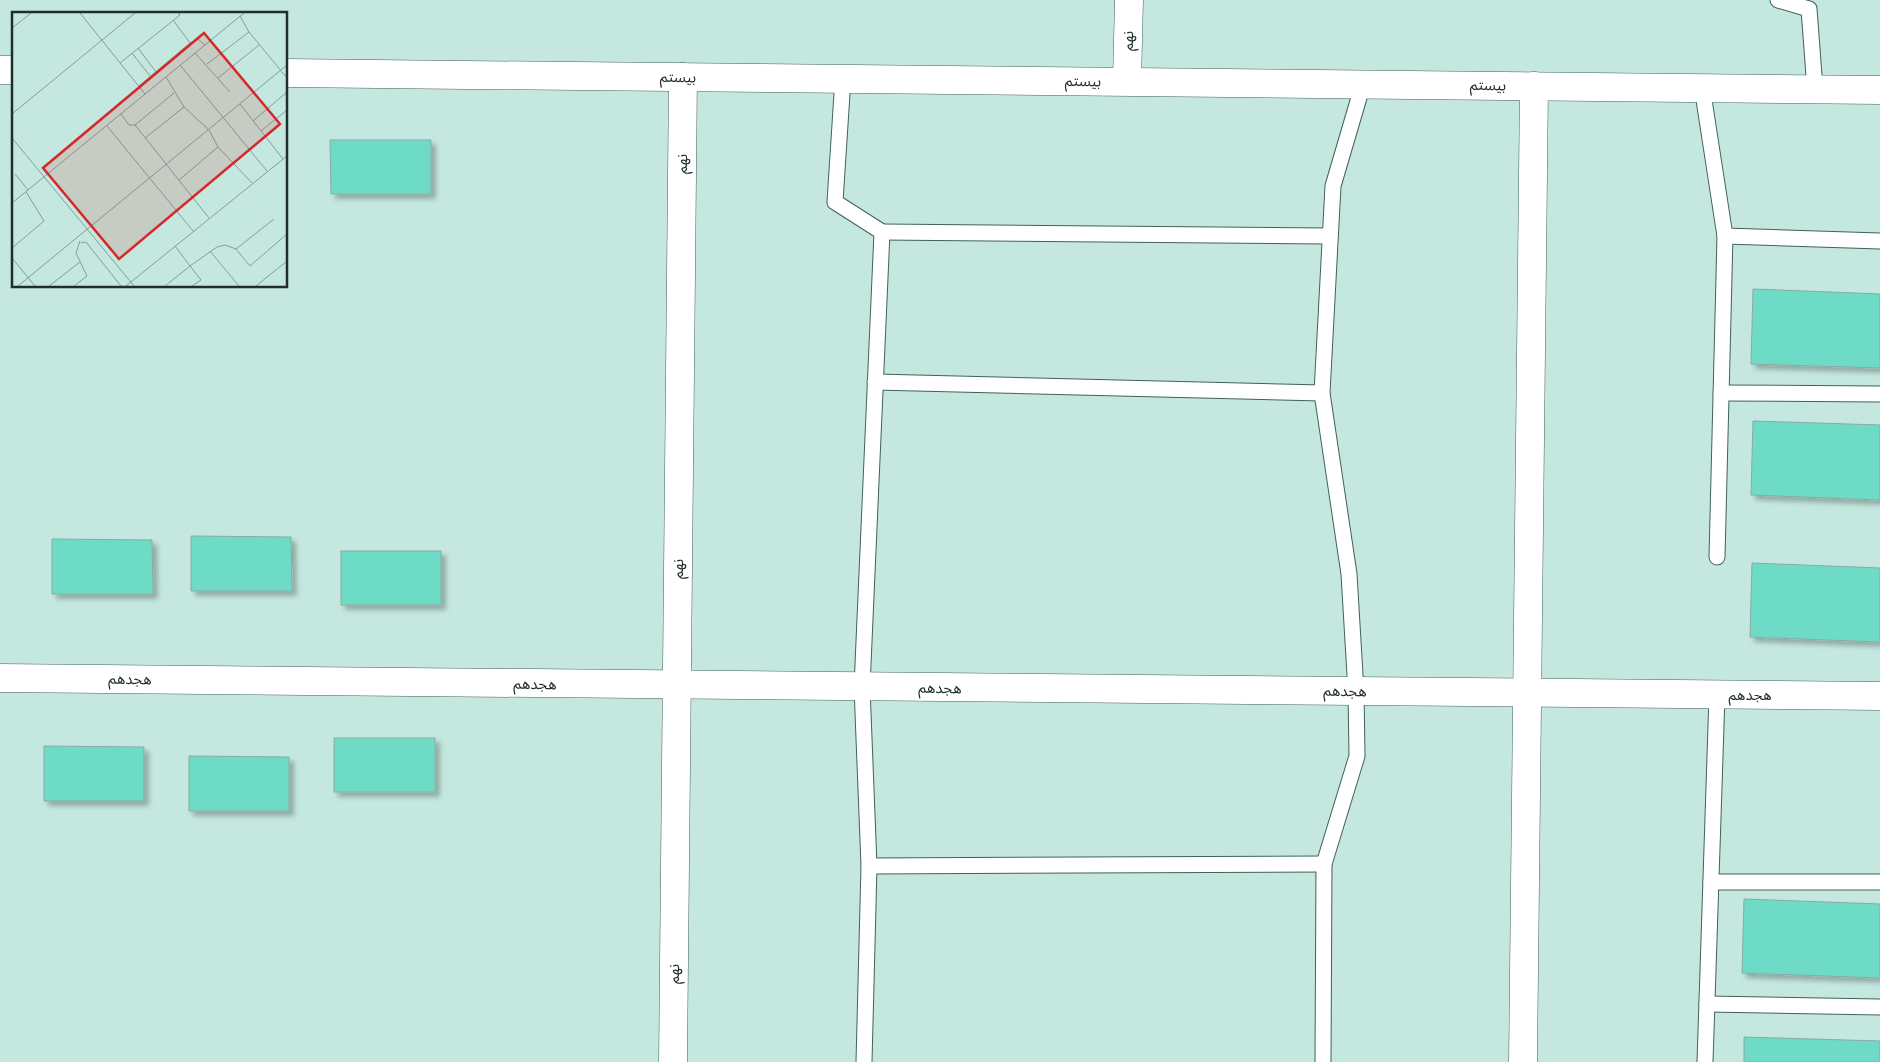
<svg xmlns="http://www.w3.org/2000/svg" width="1880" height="1062" font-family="Jost,'Noto Sans Arabic',sans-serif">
<defs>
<filter id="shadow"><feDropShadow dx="4.5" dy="4.5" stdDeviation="2.5" flood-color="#0004"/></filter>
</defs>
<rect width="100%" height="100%" fill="#c4e8df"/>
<!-- building -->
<g fill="#6edbc6" stroke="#89aba3" filter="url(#shadow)">
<path d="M330 140H431V194H331Z"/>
<path d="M1753 289 1880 294V368L1751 364Z"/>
<path d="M1753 421 1880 425V500L1751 495Z"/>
<path d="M191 536 291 537 292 591H191Z"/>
<path d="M52 539 152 540 153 594H52Z"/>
<rect x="341" y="551" width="100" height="54"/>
<path d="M1752 563 1880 568V642L1750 637Z"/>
<rect x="334" y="738" width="101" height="54"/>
<path d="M44 746 144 747V801H44Z"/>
<path d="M189 756 289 757V811H189Z"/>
<path d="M1744 899 1880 904V978L1742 973Z"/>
<path d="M1744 1037 1880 1041V1062H1744Z"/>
</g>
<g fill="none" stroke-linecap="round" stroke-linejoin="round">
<!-- service casing -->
<g stroke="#41615a" stroke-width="17">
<g id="service">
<path d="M1778 0 1809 9 1815 89"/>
<path d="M843 78 835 202 882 232 862 687 869 866 864 1062"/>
<path d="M1702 87 1725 236 1717 557"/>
<path d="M882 232 1330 236"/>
<path d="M1725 236 1880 241"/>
<path d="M875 382 1322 393"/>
<path d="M1721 393 1880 394"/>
<path d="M869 866 1324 864"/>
<path d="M1711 882H1880"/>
<path d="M1707 1004 1880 1007"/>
<path d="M1323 1062 1324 864 1357 756 1356 692 1349 574 1322 393 1333 186 1363 84"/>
<path d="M1705 1062 1717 695"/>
</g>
</g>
<!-- minor casing -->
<g stroke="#41615a" stroke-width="29">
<g id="minor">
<path d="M0 70H14"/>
<path d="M286 73 1880 90"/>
<path d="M1127 81 1129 0"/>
<path d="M0 678 1880 696"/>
<path d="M673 1062 683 77"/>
<path d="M1523 1062 1534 86"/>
</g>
</g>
<!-- service -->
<use href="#service" stroke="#fff" stroke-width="15"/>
<!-- minor -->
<use href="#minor" stroke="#fff" stroke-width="28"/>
</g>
<g text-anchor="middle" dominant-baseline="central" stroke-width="4.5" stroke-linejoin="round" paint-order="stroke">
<!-- street labels -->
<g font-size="15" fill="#212f2c" stroke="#fff">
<text transform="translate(1128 41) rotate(-89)">نهم</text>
<text transform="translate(678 77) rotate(1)">بیستم</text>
<text transform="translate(1083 81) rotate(1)">بیستم</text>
<text transform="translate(1488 85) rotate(1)">بیستم</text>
<text transform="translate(682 164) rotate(-89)">نهم</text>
<text transform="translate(678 569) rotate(-89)">نهم</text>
<text transform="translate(130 679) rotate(1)">هجدهم</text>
<text transform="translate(535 684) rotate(1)">هجدهم</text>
<text transform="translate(940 688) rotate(1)">هجدهم</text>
<text transform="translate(1345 691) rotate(1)">هجدهم</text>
<text x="1750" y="695">هجدهم</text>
<text transform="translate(674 974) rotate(-89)">نهم</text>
</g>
</g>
<!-- overview -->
<g transform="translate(12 12)">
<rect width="275" height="275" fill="#c4e8df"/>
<path fill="none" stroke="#839e97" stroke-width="1" d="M68 1 133 82M228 4 237 20 275 66M161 8 178 31 186 27 193 33M0 16 19 1M126 36 144 60M120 41 138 64M183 41 218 80M108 51 168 3 166 1M195 52 237 20M168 53 255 159M154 65 172 95 197 118 206 135 240 171M206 66 247 33M127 74 178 31M228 92 271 147M0 102 123 1M109 102 117 113H123L197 206M241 109 275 80M123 113 162 81M95 114 181 219M249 119 275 98M0 126 122 274M133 126 172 95M3 162 16 178M167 168 206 135M0 191 232 1M69 231 74 230 109 274M163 234 178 254 205 235 213 233 224 237 262 207M0 236 32 209 14 180M224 237 238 254 275 222M198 239 227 274M0 246 23 274M6 274 275 53M37 274 68 250M62 274 75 264 64 241 68 229M114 274 275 144M153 274 178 254 189 268 180 274M244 274 275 249"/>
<path fill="#d62828" fill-opacity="0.15" stroke="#d62828" stroke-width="2.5" d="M192 21 268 112 107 247 31 156Z"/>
<rect width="275" height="275" fill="none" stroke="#212f2c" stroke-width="2.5"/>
</g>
</svg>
